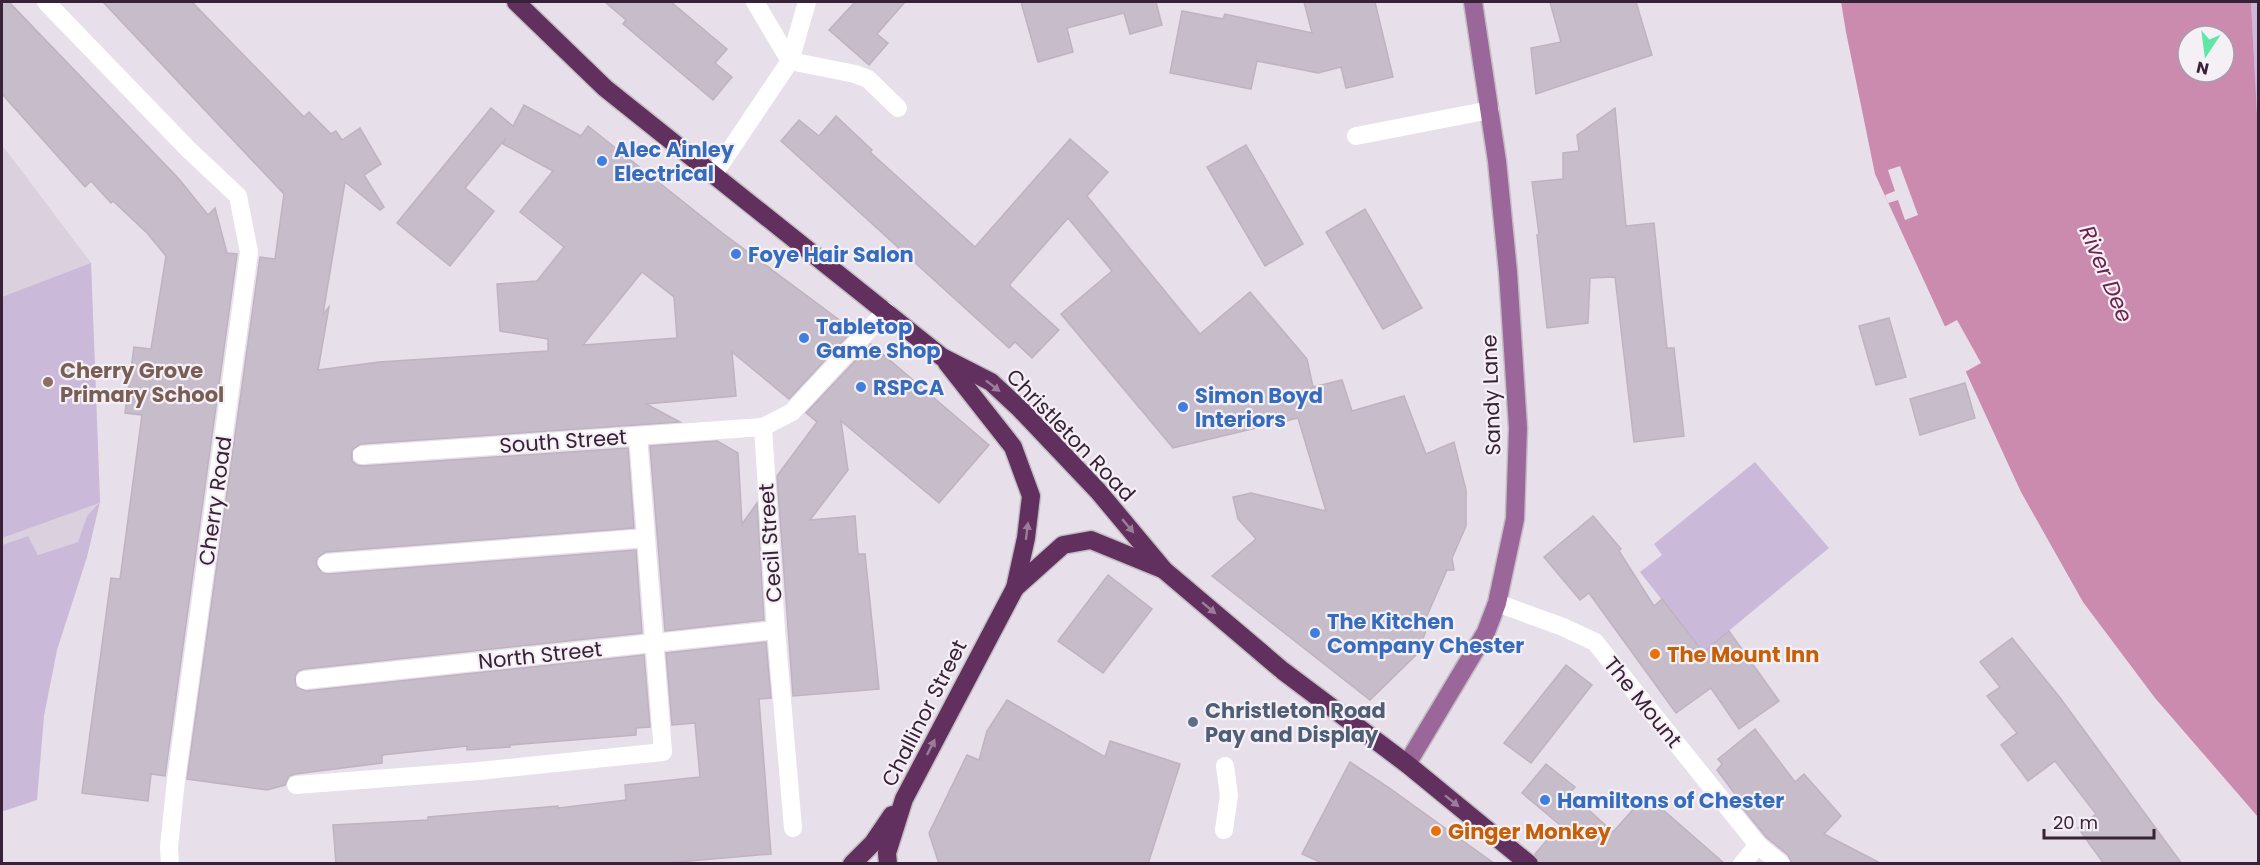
<svg xmlns="http://www.w3.org/2000/svg" width="2260" height="865" font-family="Poppins,sans-serif">
<rect width="100%" height="100%" fill="#e7dfe9"/>
<!-- built -->
<path fill="#dbd0dd" d="M2 145 91 263 100 502 87 516 78 542 38 555 28 536 2 545Z"/>
<!-- green -->
<g fill="#cbb9d9">
<path d="M2251 2H2258V132Z"/>
<path d="M91 263 100 502 87 557 57 650 44 716 37 800 4 811H2V545L28 536 38 555 78 542 87 516 99 503 2 538V297Z"/>
<path d="M1755 462 1829 548 1703 652 1640 572 1662 555 1654 544Z"/>
</g>
<!-- water -->
<path fill="#cb8baf" fill-rule="evenodd" d="M1841 2H2251L2258 132V817L2155 698 2083 602 2021 492 1875 174 1846 32ZM2188 36H2224V72H2188Z"/>
<!-- pier -->
<g fill="#e7dfe9">
<path d="M1900 166 1918 215 1905 220 1898 200 1888 203 1885 195 1895 191 1888 170Z"/>
<path d="M1957 320 1981 363 1965 372 1944 327Z"/>
</g>
<!-- building -->
<g fill="#c7bcc9" stroke="#c0b2c2" stroke-width="1.5" fill-rule="evenodd">
<path d="M2 2H9L179 179 208 215 215 208 227 253 237 254 165 776 151 774 148 801 82 793 111 578 120 579 142 415 125 413 134 347 151 349 166 256 147 233 113 201 111 203 91 181 85 187 2 94Z"/>
<path d="M103 2H192L304 117 309 112 331 134 336 131 342 140 360 128 381 164 364 175 384 207 380 210 345 182 323 314 329 307 318 370 379 362 548 351V339L500 331 497 284 537 281 564 247 520 212 553 171 503 144 506 138 465 188 494 211 450 266 397 223 491 108 513 126 524 105 581 136 588 126 725 235 853 330 789 399 732 352 736 396 646 404 680 422 361 444 352 450V461L357 465 363 466 628 448 634 528 326 552 317 558 316 564 322 573 328 574 636 550 642 633 304 669 298 671 295 676 296 687 306 691 644 655 650 727 636 728V735L510 745V747L467 750V746L382 755V763L295 774 289 776 285 785 267 790 187 779 260 257 275 259 284 194ZM642 272 674 297 677 338 583 345Z"/>
<path d="M605 2H671L727 49 715 63 732 77 713 100 623 24 626 20Z"/>
<path d="M855 2H905L877 34 888 43 869 65 829 30Z"/>
<path d="M1021 2H1156L1162 25 1130 34 1124 13 1067 28 1073 52 1038 62Z"/>
<path d="M1304 2H1375L1393 77 1346 88 1341 67 1318 73 1257 61 1251 89 1170 73 1182 11 1223 19 1225 14 1312 33Z"/>
<path d="M1550 2H1636L1652 55 1536 94 1531 48 1561 42Z"/>
<path d="M1615 108 1626 226 1654 223 1667 348H1674L1684 436 1634 442 1615 277 1590 278 1588 323 1547 328 1537 235 1539 234 1532 182 1563 179V153L1579 151 1577 135Z"/>
<path d="M836 116 872 150 870 152 975 247 1070 139 1108 172 1087 196 1200 334 1250 292 1307 359 1313 387 1342 380 1352 411 1404 396 1426 454 1454 442 1466 490V526L1452 558 1454 570H1447L1426 618 1430 619 1418 653 1370 700 1212 576 1256 539 1238 519 1233 497 1251 493 1326 511 1298 418 1173 448 1061 314 1112 271 1068 218 1010 284V286L1059 330 1032 358 1015 342 1009 348 781 141 799 120 819 136Z"/>
<path d="M1246 145 1303 244 1265 266 1207 167Z"/>
<path d="M1365 209 1422 308 1383 329 1326 232Z"/>
<path d="M1889 318 1906 377 1876 385 1859 326Z"/>
<path d="M871 344 989 445 939 503 841 421 848 470 810 520 855 516 858 554H865L879 689 793 696 777 476 817 422 806 413Z"/>
<path d="M1965 383 1975 418 1920 435 1910 399Z"/>
<path d="M717 441 738 453 742 524 757 503 764 620 665 631 650 446Z"/>
<path d="M1593 516 1621 549 1619 551 1654 606 1662 599 1703 652 1729 631 1779 701 1739 729 1711 688 1676 713 1589 593 1580 600 1544 557Z"/>
<path d="M1108 575 1152 609 1103 673 1058 641Z"/>
<path d="M2012 638 2061 699 2182 864H2104L2078 828 2096 814 2055 761 2028 781 2001 745 2017 733 1987 696 2000 687 1980 662Z"/>
<path d="M766 642 771 698 759 699 771 854 655 864H336L333 825 428 820V817L558 806V808L626 800 625 785 700 777 695 723 672 725 666 653Z"/>
<path d="M1566 665 1592 685 1531 763 1504 743Z"/>
<path d="M1007 700 1105 757 1110 741 1180 764 1148 864H939L929 833 967 755 979 760 987 731Z"/>
<path d="M1755 729 1795 782 1804 774 1841 816 1824 834 1882 864H1792L1788 855 1766 837 1736 800 1738 798 1717 770 1722 764 1718 759Z"/>
<path d="M1350 762 1388 787 1495 864H1324L1302 854Z"/>
<path d="M1546 764 1575 787 1570 793 1613 832 1646 795 1725 864H1540L1535 854 1560 825 1522 793Z"/>
</g>
<g fill="none" stroke-linecap="round" stroke-linejoin="round">
<!-- major casing -->
<g stroke="#c3bdc3" stroke-width="21">
<path id="major" d="M1407 764 1486 632 1497 603 1515 519 1518 428 1508 272 1497 161 1473 2"/>
</g>
<!-- highway casing -->
<g stroke="#c3bdc3" stroke-width="21">
<g id="highway">
<path d="M516 2 605 88 942 357 991 382 1020 409 1098 491 1164 570 1283 671 1407 764 1529 864"/>
<path d="M1015 588 1063 545 1091 540 1162 569"/>
<path d="M852 864 873 843 892 815"/>
<path d="M888 864 887 853 904 799 1015 588 1026 538 1031 496 1013 447 947 363"/>
</g>
</g>
<!-- minor -->
<g stroke="#fff" stroke-width="18">
<path d="M46 2 188 149 238 196 249 252 176 780 169 847 170 864"/>
<path d="M755 2 790 61 855 74 868 79 898 108"/>
<path d="M1356 136 1490 110"/>
<path d="M714 174 790 61 807 2"/>
<path d="M362 455 763 427"/>
<path d="M327 563 646 538 638 436"/>
<path d="M1497 603 1563 627 1595 642 1758 845"/>
<path d="M305 680 776 630"/>
<path d="M296 785 479 771 663 752 646 538"/>
<path d="M793 828 776 630 763 427 792 412 886 311"/>
<path d="M1224 830 1229 795 1225 766"/>
<path d="M1742 864 1758 845 1781 864"/>
</g>
<!-- major -->
<use href="#major" stroke="#9b679a" stroke-width="18"/>
<!-- highway -->
<use href="#highway" stroke="#61305e" stroke-width="18"/>
</g>
<!-- one-way arrows -->
<defs><path id="oneway-solid" d="M-6-.8H1V-3.2L6.5 0L1 3.2V.8H-6Z" transform="scale(1.5)"/></defs>
<g fill="#9c7c9b">
<use href="#oneway-solid" transform="translate(993 386) rotate(38)"/>
<use href="#oneway-solid" transform="translate(1128 526) rotate(50)"/>
<use href="#oneway-solid" transform="translate(1027 531) rotate(-83)"/>
<use href="#oneway-solid" transform="translate(1209 608) rotate(40)"/>
<use href="#oneway-solid" transform="translate(931 747) rotate(-63)"/>
<use href="#oneway-solid" transform="translate(1452 801) rotate(39)"/>
</g>
<!-- markers -->
<g fill="#3f7fe0" stroke="#f5eff6" stroke-width="2">
<circle cx="602" cy="161" r="6"/>
<circle cx="736" cy="254" r="6"/>
<circle cx="804" cy="338" r="6"/>
<circle cx="861" cy="387" r="6"/>
<circle cx="1183" cy="407" r="6"/>
<circle cx="1315" cy="633" r="6"/>
<circle cx="1545" cy="800" r="6"/>
</g>
<circle fill="#8d6e63" stroke="#f5eff6" stroke-width="2" cx="48" cy="382" r="6"/>
<g fill="#e8710a" stroke="#f5eff6" stroke-width="2">
<circle cx="1655" cy="654" r="6"/>
<circle cx="1436" cy="831" r="6"/>
</g>
<circle fill="#5c6f8a" stroke="#f5eff6" stroke-width="2" cx="1193" cy="722" r="6"/>
<g text-anchor="middle" dominant-baseline="central" stroke-width="4.5" stroke-linejoin="round" paint-order="stroke">
<!-- shop labels -->
<g font-size="21" font-weight="bold" fill="#366cbe" stroke="#f5eff6" text-anchor="start">
<text x="614" y="149">Alec Ainley<tspan x="614" dy="24">Electrical</tspan></text>
<text x="748" y="254">Foye Hair Salon</text>
<text x="816" y="326">Tabletop<tspan x="816" dy="24">Game Shop</tspan></text>
<text x="873" y="387">RSPCA</text>
<text x="1195" y="395">Simon Boyd<tspan x="1195" dy="24">Interiors</tspan></text>
<text x="1327" y="621">The Kitchen<tspan x="1327" dy="24">Company Chester</tspan></text>
<text x="1557" y="800">Hamiltons of Chester</text>
</g>
<!-- education labels -->
<g font-size="21" font-weight="bold" fill="#785e54" stroke="#f5eff6" text-anchor="start">
<text x="60" y="370">Cherry Grove<tspan x="60" dy="24">Primary School</tspan></text>
</g>
<!-- street labels -->
<g font-size="21" fill="#382237" stroke="#f5eff6">
<text transform="translate(1491 395) rotate(-92)">Sandy Lane</text>
<text transform="translate(1071 435) rotate(46)">Christleton Road</text>
<text transform="translate(563 441) rotate(-4)">South Street</text>
<text transform="translate(215 501) rotate(-82)">Cherry Road</text>
<text transform="translate(770 543) rotate(-94)">Cecil Street</text>
<text transform="translate(540 655) rotate(-6)">North Street</text>
<text transform="translate(1643 702) rotate(51)">The Mount</text>
<text transform="translate(924 713) rotate(-63)">Challinor Street</text>
</g>
<!-- food labels -->
<g font-size="21" font-weight="bold" fill="#c56008" stroke="#f5eff6" text-anchor="start">
<text x="1667" y="654">The Mount Inn</text>
<text x="1448" y="831">Ginger Monkey</text>
</g>
<!-- service labels -->
<g font-size="21" font-weight="bold" fill="#4e5e75" stroke="#f5eff6" text-anchor="start">
<text x="1205" y="710">Christleton Road<tspan x="1205" dy="24">Pay and Display</tspan></text>
</g>
<!-- water labels -->
<g font-size="22" font-style="italic" fill="#6e214c" stroke="#f5eff6">
<text transform="translate(2106 274) rotate(67)">River Dee</text>
</g>
</g>
<!-- border -->
<rect width="2260" height="865" fill="none" stroke="#382237" stroke-width="6"/>
<!-- north arrow -->
<g transform="translate(2206 54) rotate(193)"><circle r="28" fill="#f5eff6" stroke="#a99daa" stroke-width="1.5"/>
<path d="M0-4.5L10 22L0 15L-10 22Z" fill="#5fe7a7"/>
<text y="-9" font-size="16" font-weight="bold" text-anchor="middle" fill="#382237">N</text>
</g>
<!-- scale -->
<path d="M2044 829v9h110v-9" fill="none" stroke="#382237" stroke-width="3"/>
<text x="2053" y="829" font-size="18" fill="#382237" stroke="#f5eff6" stroke-width="4.5" paint-order="stroke">20 m</text>
</svg>
